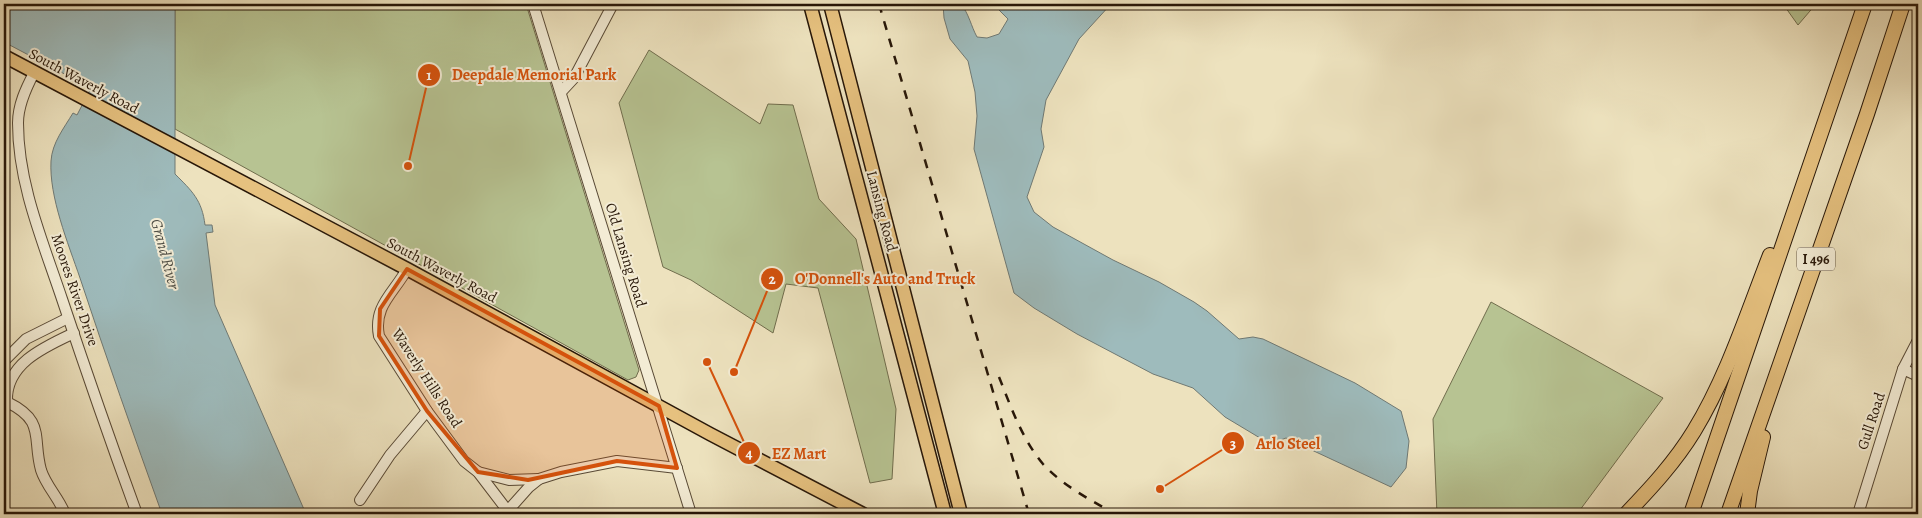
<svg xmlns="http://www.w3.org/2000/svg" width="1922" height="518" font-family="Alegreya,serif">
<rect width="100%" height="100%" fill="#ede2be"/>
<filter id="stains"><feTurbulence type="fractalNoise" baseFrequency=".004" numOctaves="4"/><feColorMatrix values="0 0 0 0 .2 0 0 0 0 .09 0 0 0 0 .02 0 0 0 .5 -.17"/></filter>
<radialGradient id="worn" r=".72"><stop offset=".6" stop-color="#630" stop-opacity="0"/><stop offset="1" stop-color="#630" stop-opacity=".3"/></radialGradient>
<!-- green -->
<g fill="#b7c392" stroke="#706d4d">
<path d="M175 4H526L639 370 636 377 628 380 175 129Z"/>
<path d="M1783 4H1816L1798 25Z"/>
<path d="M649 50 760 124 768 104 793 105 819 199 856 239 896 409 892 479 870 483 818 288 786 284 773 333 691 280 663 267 619 103Z"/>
<path d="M1491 302 1663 398 1577 514H1437L1433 419Z"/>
</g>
<!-- water -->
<g fill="#9ebbbc" stroke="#6f7974">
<path d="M4 4H175V174C192 191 202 200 205 225H212L213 232 206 233 215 305 306 514H162C134 436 106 357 80 278 68 243 49 197 51 161 52 143 64 128 73 113L77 115 91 88 4 42Z"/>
<path d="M943 4H961C969 14 971 26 977 37L987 38 999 34 1008 19 993 4H1111L1079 39 1046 100 1041 129 1044 147 1027 197 1034 212 1053 227 1113 260 1159 282 1194 302 1207 311 1239 339 1253 337 1263 339 1355 383 1401 411 1409 441 1406 468 1391 487 1286 438 1270 444 1225 417 1193 388 1153 374 1077 334 1034 308 1014 293 974 149 977 116 975 92 968 61 950 39 944 18Z"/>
</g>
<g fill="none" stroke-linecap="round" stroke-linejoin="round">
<!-- minor casing -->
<g stroke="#594a36" stroke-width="12">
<g id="minor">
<path d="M533 4C585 174 639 344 691 514"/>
<path d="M34 73C26 88 18 105 18 123 18 184 43 242 62 299 86 371 111 443 137 514"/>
<path d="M561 92 574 78 613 4"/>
<path d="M407 269C394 293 373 306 379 336L427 411 464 461 478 472 507 510"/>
<path d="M4 361 26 339 68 318"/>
<path d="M1903 369 1918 376"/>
<path d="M7 402C5 364 44 347 74 333"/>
<path d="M4 403 7 402C46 421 32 437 41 470 46 486 59 498 65 514"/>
<path d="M478 472 509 480 539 479"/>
<path d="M360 500 390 455 427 411"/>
<path d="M505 514 529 487 539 479 561 472 617 461 677 468"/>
<path d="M1858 514 1903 369 1918 340"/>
</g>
</g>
<!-- major casing -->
<g stroke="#281708" stroke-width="15">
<g id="major">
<path d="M810 4 945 514"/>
<path d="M830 4 961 514"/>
<path d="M4 56 407 269 710 434 863 514"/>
</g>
</g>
<!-- highway casing -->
<g stroke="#281708" stroke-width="16">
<g id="highway">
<path d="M1626 514C1651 488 1675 462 1694 431 1727 377 1747 314 1770 255"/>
<path d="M1691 514 1865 4"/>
<path d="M1728 514 1867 114 1903 4"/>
<path d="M1747 514 1750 491 1763 437"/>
</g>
</g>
<!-- minor -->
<use href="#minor" stroke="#f3ecd5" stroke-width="10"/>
<!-- major -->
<use href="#major" stroke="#e6c17f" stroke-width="12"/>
<!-- highway -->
<use href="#highway" stroke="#e6c17f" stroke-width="14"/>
<!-- rail -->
<g stroke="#281708" stroke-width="2.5" stroke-dasharray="9 9" stroke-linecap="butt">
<path d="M879 4 1029 514"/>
<path d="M999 377C1011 407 1022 439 1043 464 1062 485 1089 499 1113 513"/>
</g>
</g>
<!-- marked area -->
<path fill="#d5520c" fill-opacity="0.2" stroke="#d5520c" stroke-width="4" stroke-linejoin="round" d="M407 269 659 406 677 468 617 461 528 480 478 472 427 411 379 336 380 309Z"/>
<g text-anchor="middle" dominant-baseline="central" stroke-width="4" stroke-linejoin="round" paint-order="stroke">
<!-- shield labels -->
<rect fill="#f3ecd5" stroke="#655746" stroke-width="1" x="1797" y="247.5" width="38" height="23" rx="4"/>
<g font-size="14" font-weight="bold" fill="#281708">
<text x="1816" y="259">I 496</text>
</g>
<!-- street labels -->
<g font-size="15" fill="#281708" stroke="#f3ecd5">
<text transform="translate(84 81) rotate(28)">South Waverly Road</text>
<text transform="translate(882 211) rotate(75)">Lansing Road</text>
<text transform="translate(626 255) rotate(73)">Old Lansing Road</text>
<text transform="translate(442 270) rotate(28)">South Waverly Road</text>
<text transform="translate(75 290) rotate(71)">Moores River Drive</text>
<text transform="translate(427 378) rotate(57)">Waverly Hills Road</text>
<text transform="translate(1871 421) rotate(-72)">Gull Road</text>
</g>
<!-- water labels -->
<g font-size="16" font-style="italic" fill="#515047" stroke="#f3ecd5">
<text transform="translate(165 254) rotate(75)">Grand River</text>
</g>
</g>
<!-- callouts -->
<path fill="none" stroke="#d5520c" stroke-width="2" d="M408 166L429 75M734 372L772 279M1160 489L1233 443M707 362L749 453"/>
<g fill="#d5520c" stroke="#f3ecd5" stroke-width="2">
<circle cx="408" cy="166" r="5"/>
<circle cx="734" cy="372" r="5"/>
<circle cx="1160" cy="489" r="5"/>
<circle cx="707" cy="362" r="5"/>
<circle cx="429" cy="75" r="12"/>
<circle cx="772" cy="279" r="12"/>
<circle cx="1233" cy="443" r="12"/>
<circle cx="749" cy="453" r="12"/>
</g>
<g font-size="15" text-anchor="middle" font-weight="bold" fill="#fff">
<text x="429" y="80">1</text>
<text x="772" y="284">2</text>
<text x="1233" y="449">3</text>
<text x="749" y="458">4</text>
</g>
<g font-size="16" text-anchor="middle" font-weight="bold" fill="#d5520c" stroke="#f3ecd5" stroke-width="4" stroke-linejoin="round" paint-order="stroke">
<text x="534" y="80">Deepdale Memorial Park</text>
<text x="885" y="284">O'Donnell's Auto and Truck</text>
<text x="1288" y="449">Arlo Steel</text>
<text x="799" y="459">EZ Mart</text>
</g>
<!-- margin -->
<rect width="1922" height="518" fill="none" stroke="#ede2be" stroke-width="20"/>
<rect x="5" y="5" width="1912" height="508" fill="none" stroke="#281708" stroke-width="2.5"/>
<rect x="10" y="10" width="1902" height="498" fill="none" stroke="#281708"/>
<rect width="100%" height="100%" filter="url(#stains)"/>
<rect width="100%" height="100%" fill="url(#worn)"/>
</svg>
